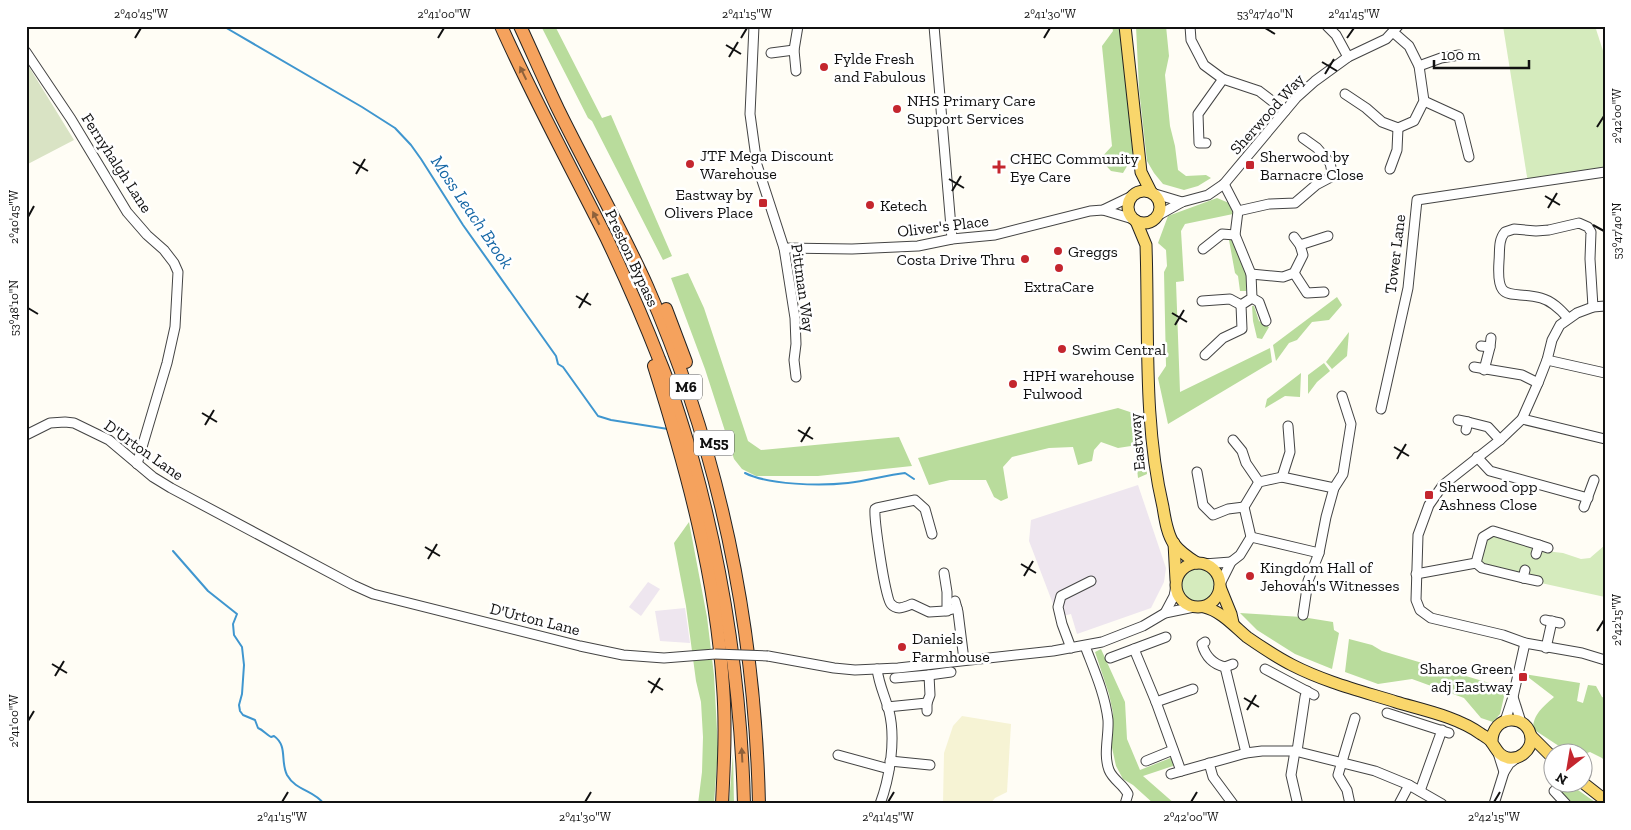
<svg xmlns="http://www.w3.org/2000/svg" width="1631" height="830" font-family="'Zilla Slab',serif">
<rect width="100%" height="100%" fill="#fffdf5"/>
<!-- industrial -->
<g fill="#eee6ef">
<path d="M1138 485 1166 568 1164 582 1151 608 1077 634 1071 614 1058 617 1029 541 1031 520Z"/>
<path d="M648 582 660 589 641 616 629 607Z"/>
<path d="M685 608 690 643 660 641 655 611Z"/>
</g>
<!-- farmland -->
<path fill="#f6f3d4" d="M962 716 1011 724 1007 792 995 798 990 804H943L944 753 953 726Z"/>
<!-- green -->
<g fill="#d5ebbd">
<path d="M1503 26H1595L1605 57V170L1528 183Z"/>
<path d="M1495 534 1531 546 1534 552 1541 553 1546 551 1563 553 1581 559 1590 558 1605 545V597L1541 583 1529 575 1528 569 1519 574 1481 564C1480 552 1482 537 1495 534Z"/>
<circle cx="1199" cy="585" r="17"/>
</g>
<!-- forest -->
<g fill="#b9dc9c">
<path d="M541 26H555L602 118 611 115 672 256 663 260 592 121 588 118Z"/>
<path d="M1112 26H1120L1133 156 1123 173 1111 171 1100 159 1112 146 1102 46 1113 31Z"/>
<path d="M1136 26H1166L1169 56 1165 75 1170 126 1175 146 1178 170 1186 176 1206 175 1211 178 1198 186 1184 190 1163 184 1154 173 1147 161 1139 89Z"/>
<path d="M1217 198 1229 203 1233 214 1185 224 1181 231 1184 281 1176 282 1180 392 1270 348 1272 362 1168 424 1158 378 1166 366 1164 272 1167 266 1166 250 1158 243 1168 216Z"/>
<path d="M1233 239 1246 271V291H1240L1238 276 1235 273 1229 240Z"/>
<path d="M688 273 704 308 748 441 761 450 899 437 912 466 818 476H756L742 469 734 459 705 369 671 278Z"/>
<path d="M1337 297 1342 305 1329 320 1312 322 1297 340 1289 343 1276 361 1273 345Z"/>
<path d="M1252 306H1254L1259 321 1269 327 1262 339 1257 338 1253 321Z"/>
<path d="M1349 332 1347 356 1332 369 1326 362Z"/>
<path d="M1324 363 1330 371 1317 382 1308 394V375Z"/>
<path d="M1301 373 1300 397 1285 396 1265 408 1267 399Z"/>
<path d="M1118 408 1142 416 1147 474 1138 478 1135 450 1131 446 1118 448 1101 442 1094 450 1092 461 1078 465 1073 447 1049 448 1012 457 1003 467 1008 498 1001 501 994 497 986 480H950L929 485 918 458Z"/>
<path d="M689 522 707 617 714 675 718 749 714 804H698L702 772 703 737 701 702 696 681 686 606 674 543Z"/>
<path d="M1240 613 1302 617 1333 622 1334 630 1339 633 1332 669 1295 654 1257 630Z"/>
<path d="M1349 639 1372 645 1382 651 1506 688 1500 714 1493 722 1481 718 1464 698 1412 679 1378 684 1345 672Z"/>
<path d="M1101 649 1125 702 1127 739 1140 770 1173 757V766L1143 776 1175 804H1154L1133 785 1123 779 1116 766 1111 743 1113 713 1109 694 1095 652Z"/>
<path d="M1524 674 1580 683 1577 701 1583 703 1588 685 1596 686 1602 697 1605 698V761L1602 758 1590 752 1584 754V752H1568L1533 729C1533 714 1544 706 1554 697Z"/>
<path d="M733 753 734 804H729Z"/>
<path d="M1568 783 1595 802 1593 804H1566L1559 793Z"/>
</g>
<!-- cemetery -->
<path fill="#d9e3c4" d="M26 62 74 140 26 165V99L28 97 26 96Z"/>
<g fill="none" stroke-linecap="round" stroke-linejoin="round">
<!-- stream -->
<g stroke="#3f96cf" stroke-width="2">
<path d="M223 26 362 107 395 128 411 145 421 159 463 225 556 356 558 364 563 367 598 416 611 420 668 429"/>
<path d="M745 473C769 485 820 486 848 483 867 481 886 475 905 473L914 479"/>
<path d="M173 551 208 591 237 614 233 624 234 635 242 647 244 665 242 694 239 705 240 711 243 715 255 720 258 728C263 730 266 734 271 737L274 736C288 746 280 761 287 775 296 791 314 790 324 804"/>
</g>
<!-- minor casing -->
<g stroke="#444" stroke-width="11">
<g id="minor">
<path d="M754 26 750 114 757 165 784 248 795 318 796 344 794 360 796 377"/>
<path d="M934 26 952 239"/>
<path d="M1190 26 1191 40 1204 65 1223 79 1259 91 1285 111"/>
<path d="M1327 26 1336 35 1348 57"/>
<path d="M26 52 71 119 127 212 147 235 164 250 174 263 178 272 175 327 167 363 137 464"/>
<path d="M771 53 794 50"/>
<path d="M1419 66 1441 58 1459 55"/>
<path d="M796 71 794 50 798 26"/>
<path d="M1345 94 1366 108 1382 122 1398 128 1414 121 1424 101 1419 66 1409 46 1393 32"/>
<path d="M1424 101 1459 117 1469 157"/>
<path d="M1206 143H1199L1198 114 1223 79"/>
<path d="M1390 169 1397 150 1398 128"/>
<path d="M1152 193 1182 202"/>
<path d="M1103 210 1133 219"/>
<path d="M1238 211 1269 204 1295 203 1316 185 1333 176 1330 163 1317 148 1303 138"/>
<path d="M1157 216 1182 202 1208 195 1224 184 1296 98 1315 81 1348 57 1386 39 1398 26"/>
<path d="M1300 245 1328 236"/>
<path d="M784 248 852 249 918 246 952 239 995 235 1090 211 1103 210 1130 197"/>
<path d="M1203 249 1222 234 1235 235"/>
<path d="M1294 273 1307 293 1324 292"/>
<path d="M1251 274 1283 277 1294 273 1303 255 1300 245 1294 237"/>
<path d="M1252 298 1259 302 1266 321"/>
<path d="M1202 301 1230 299 1241 305"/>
<path d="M1605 306 1593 307 1577 313 1560 325 1552 340 1547 360 1538 383 1522 419 1500 440 1443 485 1429 505 1418 535 1416 600 1420 610 1431 618 1503 635 1525 643 1582 653 1605 660"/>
<path d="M1568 318C1560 309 1552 301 1541 298 1510 290 1496 305 1499 261 1500 251 1498 240 1505 232L1514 229 1536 231 1549 230 1579 223 1588 227 1591 232 1590 259 1593 307"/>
<path d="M1481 346 1490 347 1491 338"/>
<path d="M1205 355 1223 338 1242 329 1241 305 1252 298 1251 274 1235 235 1238 211 1224 184"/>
<path d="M1547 360 1605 373"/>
<path d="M1474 367 1522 375 1538 383"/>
<path d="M1484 370 1490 347"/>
<path d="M1381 409 1408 288 1417 200 1605 172"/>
<path d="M1522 419 1605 439"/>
<path d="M1458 420 1468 422 1466 430"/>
<path d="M1468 422 1488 427 1500 440"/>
<path d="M26 435 50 423 65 422 74 423 109 440 153 477 171 488 353 585 373 594 580 646 623 655 664 658 715 654"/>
<path d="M1233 440 1242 451 1246 463 1259 482"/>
<path d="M1477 457 1490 471 1588 498"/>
<path d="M1197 472 1203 505 1213 515 1228 509 1244 507"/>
<path d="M1282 477 1290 452 1288 426"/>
<path d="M1584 507 1594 480"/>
<path d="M932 534 925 509 915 500 877 508 875 509C874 519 885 599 891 604 897 611 905 607 912 604L929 612 945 611 957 608"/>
<path d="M1251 537 1319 553"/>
<path d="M1536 554 1539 545 1548 548"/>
<path d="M1204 564 1231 562"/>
<path d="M1525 570 1523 578 1538 581"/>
<path d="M944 573 947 592V611"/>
<path d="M1416 574 1476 563"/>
<path d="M1523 578 1482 568 1476 563 1483 537 1493 531 1539 545"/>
<path d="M1220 584 1231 562 1240 555 1251 537 1244 507 1259 482 1282 477 1334 488"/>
<path d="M955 601 958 612 964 660"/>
<path d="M1165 613 1174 596 1176 586"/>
<path d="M1303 615 1308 581 1319 553 1326 517 1334 488 1343 474 1351 424 1342 396"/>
<path d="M1545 620 1560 623"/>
<path d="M1205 642 1202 644C1205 655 1212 664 1225 667L1233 664"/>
<path d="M1085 646C1094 670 1105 694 1108 720 1109 736 1103 754 1109 770 1113 780 1123 784 1128 794L1125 804"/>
<path d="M1071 648 1062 624 1058 607 1061 596 1091 581"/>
<path d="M1546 648 1552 621"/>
<path d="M1134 649 1156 702 1181 771"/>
<path d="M768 656 834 668 855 670 898 668 1053 651 1102 642 1143 626 1165 613 1194 607"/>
<path d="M1110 658 1166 637"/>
<path d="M1225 667 1246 753"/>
<path d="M877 669C879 685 885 696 889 711 896 739 890 777 880 804"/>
<path d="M1265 669 1314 695"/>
<path d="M929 675 951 672"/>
<path d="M895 678 929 675 930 695 927 703"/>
<path d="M1513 697 1521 722"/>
<path d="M1156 702 1193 689"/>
<path d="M887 707 927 703V711"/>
<path d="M1387 713 1449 733"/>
<path d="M1505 721 1513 697 1525 643"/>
<path d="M1295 751 1291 775 1297 801"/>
<path d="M1297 751 1305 697 1307 691"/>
<path d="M1498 753 1504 772 1509 764 1518 757"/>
<path d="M838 755 889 769"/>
<path d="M890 761 930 765"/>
<path d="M1146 761 1173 750"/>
<path d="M1209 763 1213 777 1233 804"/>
<path d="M1171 774 1246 753 1262 751H1295L1375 771 1409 785 1442 804"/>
<path d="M1420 791 1442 730"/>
<path d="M1554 791 1566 804"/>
<path d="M1350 804 1347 790 1338 775 1355 718"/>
<path d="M1399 804 1409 785"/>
<path d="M1494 804 1504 772"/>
</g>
</g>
<!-- major casing -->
<g stroke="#222" stroke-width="13">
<g id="major">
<path d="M1125 26 1141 172 1151 192"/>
<circle cx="1144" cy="207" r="16"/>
<path d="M1136 221 1146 245C1149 332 1143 422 1163 507 1165 519 1167 534 1174 544 1180 552 1189 558 1197 563"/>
<path d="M1174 543 1176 580"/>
<circle cx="1198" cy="585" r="22"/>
<path d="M1220 587 1231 614 1233 623"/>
<path d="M1204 607C1221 611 1234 626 1247 637 1260 646 1278 658 1292 665 1325 682 1361 691 1396 702 1423 710 1458 717 1481 734 1484 736 1490 739 1492 743 1497 750 1499 756 1508 758 1520 760 1531 750 1531 739 1530 713 1491 713 1492 743"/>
<path d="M1531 736 1554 759"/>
<path d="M1582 782 1605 800"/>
</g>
</g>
<!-- highway casing -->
<g stroke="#222" stroke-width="14">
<g id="highway">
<path d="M501 26C533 98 571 167 606 237 625 277 643 318 659 359 673 392 683 426 693 461 724 573 741 688 744 804"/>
<path d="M520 26C533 54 545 82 558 109 587 168 620 226 647 286 719 450 755 625 759 804"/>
<path d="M666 309 686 362"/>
<path d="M654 366C687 470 716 577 723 686 726 725 724 764 722 804"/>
</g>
</g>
<!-- minor -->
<use href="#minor" stroke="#fff" stroke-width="9"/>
<!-- major -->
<use href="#major" stroke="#f9d66b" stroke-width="11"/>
<!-- highway -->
<use href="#highway" stroke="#f5a25d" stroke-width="12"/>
<!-- minor-bridge casing -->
<g stroke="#444" stroke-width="11" stroke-linecap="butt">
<path id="minor-bridge" d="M715 654 768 656"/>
</g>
<!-- minor-bridge -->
<use href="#minor-bridge" stroke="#fff" stroke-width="9"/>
</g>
<!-- one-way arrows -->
<defs><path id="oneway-solid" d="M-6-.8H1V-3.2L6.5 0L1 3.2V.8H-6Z" transform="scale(1.25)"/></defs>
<g fill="#8e613b">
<use href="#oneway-solid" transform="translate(523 73) rotate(-116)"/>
<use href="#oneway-solid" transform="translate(596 218) rotate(-117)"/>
<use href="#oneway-solid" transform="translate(742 755) rotate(-93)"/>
</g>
<!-- ticks -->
<path fill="none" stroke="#111" stroke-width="2" d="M1265 28 1275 34M135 38 141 28M438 38 444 28M741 38 747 28M1044 38 1050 28M1347 38 1354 28M726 45 741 54M729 57 738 42M1322 62 1337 71M1325 74 1334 59M1597 127 1604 116M353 162 368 171M356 174 365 159M949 179 964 188M952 191 961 176M1545 196 1560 205M1548 208 1557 193M28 217 34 206M1593 225 1604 231M576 296 591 305M28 308 38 314M579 308 588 293M1172 313 1187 322M1175 325 1184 310M202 413 217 422M205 425 214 410M798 430 813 439M801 442 810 427M1394 447 1409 456M1397 459 1406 444M425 547 440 556M428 559 437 544M1021 564 1036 573M1024 576 1033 561M1597 631 1604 620M52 664 67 673M55 676 64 661M648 681 663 690M651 693 660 678M1244 698 1259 707M1247 710 1256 695M28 721 34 711M282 802 288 792M585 802 591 792M888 802 894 792M1191 802 1197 792M1494 802 1500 792"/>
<!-- markers -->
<g fill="#c4262e" stroke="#fff" stroke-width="2">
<circle cx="824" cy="67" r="5"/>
<circle cx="897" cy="109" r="5"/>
<circle cx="690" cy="164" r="5"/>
<rect x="1245" y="160" width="10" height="10" rx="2.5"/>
<path d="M996.5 159.5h5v5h5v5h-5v5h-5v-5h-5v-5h5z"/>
<rect x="758" y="198" width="10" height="10" rx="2.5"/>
<circle cx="870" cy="205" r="5"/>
<circle cx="1058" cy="251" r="5"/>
<circle cx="1025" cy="259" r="5"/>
<circle cx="1059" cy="268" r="5"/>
<circle cx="1062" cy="349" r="5"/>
<circle cx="1013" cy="384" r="5"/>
<rect x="1424" y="490" width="10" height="10" rx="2.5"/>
<circle cx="1250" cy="576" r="5"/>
<circle cx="902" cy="647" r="5"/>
<rect x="1518" y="672" width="10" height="10" rx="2.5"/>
</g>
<g text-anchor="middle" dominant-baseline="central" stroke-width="5" stroke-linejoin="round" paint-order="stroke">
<!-- shield labels -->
<g fill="#fff" stroke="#585858" stroke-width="1">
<rect x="670" y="374.5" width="32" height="25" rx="4"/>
<rect x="694" y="430.5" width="40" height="25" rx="4"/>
</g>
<g font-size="15" font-weight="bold" fill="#111">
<text x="686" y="387">M6</text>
<text x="714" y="443">M55</text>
</g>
<!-- poi labels -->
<g font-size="16" fill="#111" stroke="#fff" text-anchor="start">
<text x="834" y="58">Fylde Fresh<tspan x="834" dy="18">and Fabulous</tspan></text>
<text x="907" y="100">NHS Primary Care<tspan x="907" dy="18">Support Services</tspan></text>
<text x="700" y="155">JTF Mega Discount<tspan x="700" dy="18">Warehouse</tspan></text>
<text x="1260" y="156">Sherwood by<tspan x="1260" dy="18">Barnacre Close</tspan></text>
<text x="1010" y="158">CHEC Community<tspan x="1010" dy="18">Eye Care</tspan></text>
<text x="753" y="194" text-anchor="end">Eastway by<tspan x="753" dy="18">Olivers Place</tspan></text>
<text x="880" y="205">Ketech</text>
<text x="1068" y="251">Greggs</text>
<text x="1015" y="259" text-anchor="end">Costa Drive Thru</text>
<text x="1059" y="286" text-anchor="middle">ExtraCare</text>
<text x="1072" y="349">Swim Central</text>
<text x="1023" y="375">HPH warehouse<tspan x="1023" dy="18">Fulwood</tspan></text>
<text x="1439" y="486">Sherwood opp<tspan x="1439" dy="18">Ashness Close</tspan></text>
<text x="1260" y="567">Kingdom Hall of<tspan x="1260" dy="18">Jehovah's Witnesses</tspan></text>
<text x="912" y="638">Daniels<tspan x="912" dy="18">Farmhouse</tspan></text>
<text x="1513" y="668" text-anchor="end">Sharoe Green<tspan x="1513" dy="18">adj Eastway</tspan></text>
</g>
<!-- street labels -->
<g font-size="16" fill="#111" stroke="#fff">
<text transform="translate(1267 114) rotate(-48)">Sherwood Way</text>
<text transform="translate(117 163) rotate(57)">Fernyhalgh Lane</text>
<text transform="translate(943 226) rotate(-7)">Oliver's Place</text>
<text transform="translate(1395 254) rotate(-83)">Tower Lane</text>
<text transform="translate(632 258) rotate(65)">Preston Bypass</text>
<text transform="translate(803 288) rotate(82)">Pittman Way</text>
<text transform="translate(1137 442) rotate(-95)">Eastway</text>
<text transform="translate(144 450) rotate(35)">D'Urton Lane</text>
<text transform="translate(535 619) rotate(14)">D'Urton Lane</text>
</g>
<!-- water labels -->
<g font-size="18" font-style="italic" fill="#1768a6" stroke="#fff">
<text transform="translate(472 212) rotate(56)">Moss Leach Brook</text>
</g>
</g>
<!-- border -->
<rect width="1631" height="830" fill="none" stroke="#ffffff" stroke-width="55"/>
<!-- north arrow -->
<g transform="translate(1568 768) rotate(211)"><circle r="24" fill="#ffffff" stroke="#a0a0a0"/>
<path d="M0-4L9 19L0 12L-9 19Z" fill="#c4262e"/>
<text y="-8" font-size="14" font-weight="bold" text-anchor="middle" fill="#111111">N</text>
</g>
<!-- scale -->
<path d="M1434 60v8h95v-8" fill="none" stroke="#111111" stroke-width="2.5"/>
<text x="1441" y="60" font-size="15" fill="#111111" stroke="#ffffff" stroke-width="4" paint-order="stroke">100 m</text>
<rect x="28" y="28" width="1576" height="774" fill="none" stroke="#111" stroke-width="2"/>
<g font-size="12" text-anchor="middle" fill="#111">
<text x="141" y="18">2°40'45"W</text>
<text x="444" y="18">2°41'00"W</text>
<text x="747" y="18">2°41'15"W</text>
<text x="1050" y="18">2°41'30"W</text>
<text x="1265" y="18">53°47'40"N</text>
<text x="1354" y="18">2°41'45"W</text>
<text transform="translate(1617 116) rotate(-90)" y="4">2°42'00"W</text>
<text transform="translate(14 217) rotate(-90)" y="4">2°40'45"W</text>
<text transform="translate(1617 231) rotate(-90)" y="4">53°47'40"N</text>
<text transform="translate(14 308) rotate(-90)" y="4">53°48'10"N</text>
<text transform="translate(1617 620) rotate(-90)" y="4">2°42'15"W</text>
<text transform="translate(14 721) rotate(-90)" y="4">2°41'00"W</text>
<text x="282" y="821">2°41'15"W</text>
<text x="585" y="821">2°41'30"W</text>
<text x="888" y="821">2°41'45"W</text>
<text x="1191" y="821">2°42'00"W</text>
<text x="1494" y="821">2°42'15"W</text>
</g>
</svg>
